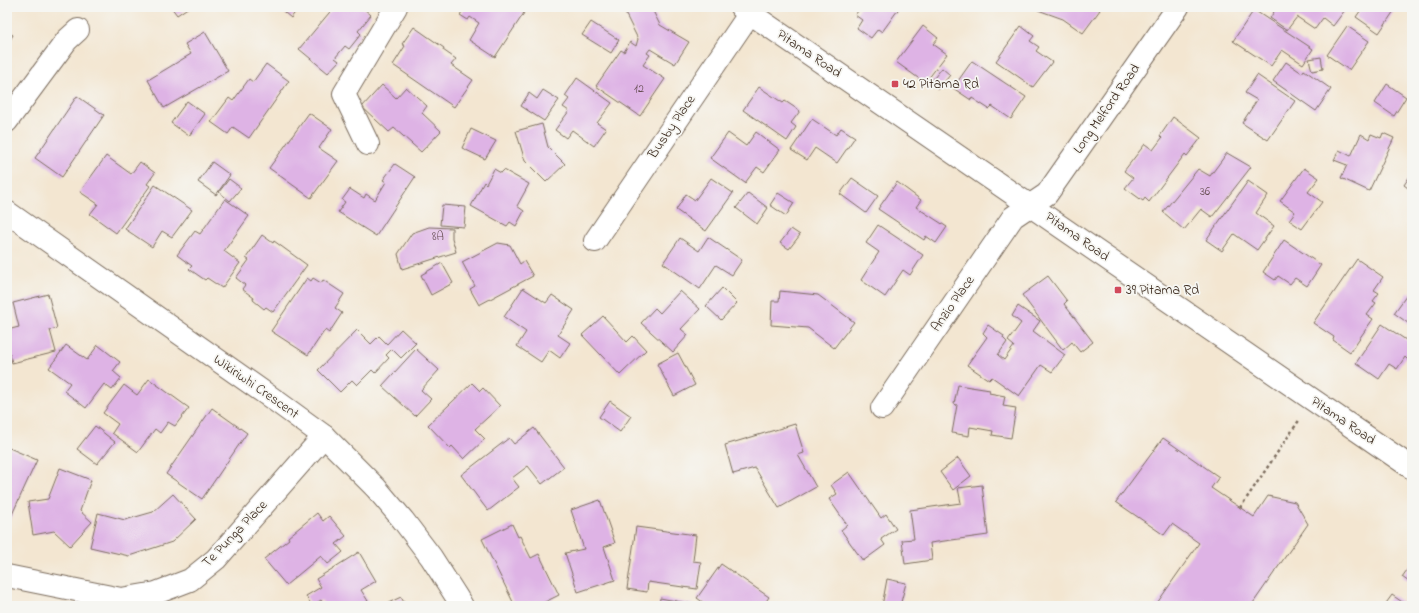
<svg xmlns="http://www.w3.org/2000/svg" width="1419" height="613" font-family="'Indie Flower',sans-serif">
<rect width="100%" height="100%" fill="#f6f6f2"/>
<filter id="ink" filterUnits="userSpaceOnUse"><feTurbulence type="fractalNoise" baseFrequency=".025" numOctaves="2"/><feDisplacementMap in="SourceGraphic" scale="8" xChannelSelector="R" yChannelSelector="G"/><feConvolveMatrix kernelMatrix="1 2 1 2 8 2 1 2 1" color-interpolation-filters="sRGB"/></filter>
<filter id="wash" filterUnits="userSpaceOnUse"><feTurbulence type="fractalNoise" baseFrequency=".012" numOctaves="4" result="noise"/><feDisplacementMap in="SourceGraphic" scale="16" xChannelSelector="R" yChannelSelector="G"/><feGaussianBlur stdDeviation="0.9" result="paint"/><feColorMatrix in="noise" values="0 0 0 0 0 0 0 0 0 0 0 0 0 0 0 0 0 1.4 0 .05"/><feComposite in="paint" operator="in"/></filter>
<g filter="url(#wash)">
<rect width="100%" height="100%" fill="#f3e6d1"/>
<g id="blocks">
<!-- building -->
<g fill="#deb3e5">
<path d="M171 7H189L177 15Z"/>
<path d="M278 7H299L291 18Z"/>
<path d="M334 7H362L371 15 358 31 361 34 349 49 345 46 335 58 339 61 328 73 299 49Z"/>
<path d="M459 7H515L524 13 495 57 469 40 479 23 470 17 468 20 460 15 463 10Z"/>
<path d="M637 7H651L660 25 689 42 675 64 650 49 647 53 650 55 643 65 665 79 640 116 596 86 621 50 624 52 630 42 636 46 638 39 625 13Z"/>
<path d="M861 7H900L882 32 878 29 871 38 857 28 862 20 855 15Z"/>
<path d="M1039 7H1095L1100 10 1083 33 1063 19 1038 10Z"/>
<path d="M1277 7H1340L1345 10 1333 26 1323 18 1315 29 1297 17 1287 30 1270 18Z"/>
<path d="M1363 7H1390V8L1394 11 1379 33 1356 17Z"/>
<path d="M1254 10 1313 49 1303 64 1282 50 1271 66 1233 41Z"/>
<path d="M591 22 619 40 611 53 582 35Z"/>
<path d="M923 26 938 38 933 44 947 54 925 83 896 62Z"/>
<path d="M1021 26 1034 36 1030 41 1039 47 1036 51 1052 62 1033 87 996 61Z"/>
<path d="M1347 26 1369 41 1349 70 1327 55Z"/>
<path d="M414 27 444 48 443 50 456 59 451 65 473 80 454 107 393 65 405 46 402 44Z"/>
<path d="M7 31 13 35 7 45Z"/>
<path d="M205 32 228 71 164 108 148 80 191 54 185 44Z"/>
<path d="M1321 57 1323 69 1312 71 1309 59Z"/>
<path d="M972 61 1026 97 1011 119 992 106 989 109 972 98 971 100 953 88Z"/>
<path d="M1286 62 1302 73 1304 70 1331 89 1316 111 1273 81Z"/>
<path d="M266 64 289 81 249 138 233 127 228 134 211 122 229 98 233 101 249 79 253 82Z"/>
<path d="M942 68 950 75 938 90 930 83Z"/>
<path d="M1257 75 1295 101 1268 140 1242 123 1257 100 1245 93Z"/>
<path d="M577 78 612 103 597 123 606 129 594 146 572 130 566 138 555 130 569 111 563 107 569 99 565 96Z"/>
<path d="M1387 84 1406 97 1394 116 1375 103Z"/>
<path d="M382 85 396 98 406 87 427 106 422 113 441 131 421 152 394 128 389 132 362 107Z"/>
<path d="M759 87 783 103 785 101 800 111 791 123 796 127 787 141 743 110Z"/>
<path d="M543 90 559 100 544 121 521 106 529 93 537 99Z"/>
<path d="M77 96 104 115 62 177 35 158Z"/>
<path d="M187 101 205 114 189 136 171 123Z"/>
<path d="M309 113 332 129 319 148 338 161 311 198 269 168Z"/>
<path d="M1173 117 1201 138 1187 156 1185 154 1149 202 1145 198 1143 201 1125 188 1133 178 1124 171 1145 144 1153 150 1162 138 1160 136Z"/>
<path d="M812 119 836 135 841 128 855 137 837 163 815 148 807 160 791 150Z"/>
<path d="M542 124 548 147 565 164 546 182 525 161 516 131Z"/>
<path d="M471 129 496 141 485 159 462 148Z"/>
<path d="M756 132 780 150 764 172 757 167 745 183 710 158 728 133 746 146Z"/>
<path d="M1383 133 1394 138 1369 191 1341 178 1347 165 1334 160 1339 150 1351 156 1361 134 1369 139 1371 134 1381 138Z"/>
<path d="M1227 153 1251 167 1212 217 1201 209 1184 230 1163 212 1198 169 1210 176Z"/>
<path d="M106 156 131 174 140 162 155 173 147 184 150 186 116 233 90 214 98 204 80 192Z"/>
<path d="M212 162 230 175 216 195 198 182Z"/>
<path d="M395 164 415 177 376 236 338 212 345 202 342 200 350 189 364 198 366 194 375 200 386 182 383 180Z"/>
<path d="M1304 168 1319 178 1308 192 1322 202 1302 229 1289 220 1295 212 1280 201Z"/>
<path d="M494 169 501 173 504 170 529 184 517 206 524 211 516 226 510 222 507 226 471 206 484 182 486 184Z"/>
<path d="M1412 173V191L1404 185Z"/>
<path d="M711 178 733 193 706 231 676 210 686 194 695 200Z"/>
<path d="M852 178 878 196 866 213 840 194Z"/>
<path d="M229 179 241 188 230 201 219 192Z"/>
<path d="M1248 181 1268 195 1256 213 1274 226 1257 250 1234 234 1222 251 1206 240Z"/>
<path d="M897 182 921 200 916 207 947 227 936 243 926 236 924 240 878 209Z"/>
<path d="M155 185 192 210 172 237 162 231 152 247 125 229Z"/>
<path d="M748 193 768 208 757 224 736 208Z"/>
<path d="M778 193 794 203 786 216 770 205Z"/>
<path d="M225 199 249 216 224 251 240 263 222 288 207 278 205 280 189 269 192 266 177 255 195 231 200 234Z"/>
<path d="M442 205 466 207 464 227 440 225Z"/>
<path d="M878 225 923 255 910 275 903 270 885 297 861 280 879 252 866 243Z"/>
<path d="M429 227 452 228V238L456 252 402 269 398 254 412 233Z"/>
<path d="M791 229 800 235 789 249 780 243Z"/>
<path d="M262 235 273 243 274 241 307 265 273 312 266 307 264 309 253 300 254 298 242 289 245 285 236 278 249 260 246 258Z"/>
<path d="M708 237 742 260 732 275 716 265 700 289 663 263 680 238 699 251Z"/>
<path d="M1284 240 1321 265 1307 286 1295 278 1290 284 1278 276 1275 280 1263 272Z"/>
<path d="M498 243 510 245 520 264 524 261 533 276 479 305 470 289 475 286 462 262Z"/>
<path d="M1357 259 1383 277 1374 290 1379 293 1373 301 1376 303 1367 315 1373 319 1350 352 1333 340 1334 337 1313 323Z"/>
<path d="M442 263 453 283 431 295 421 275Z"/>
<path d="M1048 276 1067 301 1064 304 1093 342 1080 352 1072 342 1063 350 1022 295Z"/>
<path d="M307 278 311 281 313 278 321 283 323 280 344 294 335 308 342 313 329 333 325 330 308 355 271 331Z"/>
<path d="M523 288 546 303 552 295 574 310 558 335 570 343 560 358 549 350 541 362 517 346 526 332 504 317Z"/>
<path d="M722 288 737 303 721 320 706 306Z"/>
<path d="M680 291 700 309 681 329 688 335 673 352 641 323 655 308 660 313Z"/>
<path d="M780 291 818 295 854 322 834 348 808 328 771 325 772 301H779Z"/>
<path d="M1412 291V326L1394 313 1409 292 1410 294Z"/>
<path d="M48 294 57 328 50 330 56 352 12 363 7 343V330L19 327 13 303Z"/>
<path d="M1018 306 1040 321 1033 331 1065 355 1052 372 1041 365 1019 396 992 377 989 380 967 365 987 337 983 333 988 325 1004 336 1003 338 1007 342 998 355 1004 360 1014 346 1008 341 1021 323 1012 316Z"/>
<path d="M603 316 627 342 633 336 646 350 620 375 582 335Z"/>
<path d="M1382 324 1412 344V356L1409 361 1405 357 1397 369 1389 364 1379 379 1356 363Z"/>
<path d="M401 329 416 343 401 358 392 349 386 355 389 358 375 373 372 370 357 385 352 380 340 392 318 370 357 330 371 344 379 336 387 344Z"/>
<path d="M66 345 87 360 98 345 120 362 113 371 121 378 112 390 104 384 86 408 64 391 70 383 49 368Z"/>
<path d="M416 349 439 370 421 390 431 399 415 416 382 386Z"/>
<path d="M678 353 695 385 674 396 657 364Z"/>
<path d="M149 379 189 408 175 426 168 422 160 433 155 429 138 452 112 433 118 424 103 413 124 385 137 395Z"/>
<path d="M472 383 480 391 483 388 500 406 475 429 485 439 464 459 452 446 450 448 428 425Z"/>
<path d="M958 385 990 390 989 393 1005 396 1003 406 1016 408 1011 438 992 435 993 431 970 427 969 436 952 433 957 405 954 404Z"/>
<path d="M610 401 631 416 620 432 599 417Z"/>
<path d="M212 408 247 433 202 499 166 474Z"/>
<path d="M795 424 804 453 798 455 816 487 779 508 755 468 733 474 725 445Z"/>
<path d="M95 426 115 442 97 464 77 449Z"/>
<path d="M534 428 564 467 542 484 528 466 512 478 519 487 488 511 461 475 509 438 514 444Z"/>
<path d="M1163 438 1219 477 1211 488 1254 517 1268 496 1295 502 1308 524 1251 606H1155L1199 543 1172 524 1164 535 1116 502Z"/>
<path d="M7 447 37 460 9 521 7 519Z"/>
<path d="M958 458 971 476 953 490 940 472Z"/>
<path d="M60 468 91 480 80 511 92 522 70 546 54 531 33 535 28 502 48 499Z"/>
<path d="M849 472 881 518 886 514 896 529 881 539 885 545 863 561 841 530 847 525 829 499 837 494 831 485Z"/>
<path d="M982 485 988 535 930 543 932 560 905 564 902 540 914 539 910 510 961 503 958 488Z"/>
<path d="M173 494 196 519 172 542 129 556 90 547 98 513 125 520 153 512Z"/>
<path d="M600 500 615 543 604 547 615 580 578 592 565 553 584 549 571 510Z"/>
<path d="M317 513 323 521 329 516 346 536 336 544 343 552 328 564 321 556 286 585 264 559 289 539 288 537Z"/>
<path d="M512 524 518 537 520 536 531 558 539 554 559 595 537 606H515L482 539Z"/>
<path d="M636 527 696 535 693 561 701 562 697 589 648 582 647 592 627 589Z"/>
<path d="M359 552 376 581 361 590 368 601 360 606H334L332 603 325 606 321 600 312 606 306 596 321 587 316 579Z"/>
<path d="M1412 563V584L1402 577Z"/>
<path d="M721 564 769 597 763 606H708L697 598Z"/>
<path d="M887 579 906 583 900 606H882Z"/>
<path d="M1392 595 1408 606H1384Z"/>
<path d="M401 597 406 606H382Z"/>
<path d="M660 598 692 604 691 606H659Z"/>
</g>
</g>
</g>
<g filter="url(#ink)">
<use href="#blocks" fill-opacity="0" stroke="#7b6c5d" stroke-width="1"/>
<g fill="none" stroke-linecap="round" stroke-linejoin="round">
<!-- minor casing -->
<g stroke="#7b6c5d" stroke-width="24">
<g id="minor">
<path d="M7 121 67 40 78 30"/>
<path d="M368 144 344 94 396 7"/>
<path d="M7 212 276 401 324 436 376 488 403 520 431 557 456 596 462 606"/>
<path d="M595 241 750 13"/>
<path d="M882 408 1013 217 1047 194 1178 7"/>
<path d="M7 576 121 599 156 593 190 580 216 559 324 436"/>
</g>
</g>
<!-- tertiary casing -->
<g stroke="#7b6c5d" stroke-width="24">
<path id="tertiary" d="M741 7 1412 468"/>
</g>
<!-- path -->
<path stroke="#7b6c5d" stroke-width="2.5" stroke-dasharray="3 3" stroke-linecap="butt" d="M1240 508 1300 419"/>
<!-- minor -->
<use href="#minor" stroke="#fff" stroke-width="22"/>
<!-- tertiary -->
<use href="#tertiary" stroke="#fff" stroke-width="22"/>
</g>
</g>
<!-- markers -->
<g fill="#d1495b" stroke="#f6f6f2" stroke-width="1.5">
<rect x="891" y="80" width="8" height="8" rx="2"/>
<rect x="1114" y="286" width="8" height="8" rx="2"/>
</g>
<g text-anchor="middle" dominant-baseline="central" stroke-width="3.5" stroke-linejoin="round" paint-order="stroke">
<!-- number labels -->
<g font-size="12" fill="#644c50">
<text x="639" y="89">12</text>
<text x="1205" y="192">36</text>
<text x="438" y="237">8A</text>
</g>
<!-- street labels -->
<g font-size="14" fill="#3b2a1e" stroke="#f6f6f2">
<text transform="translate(809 54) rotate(34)">Pitama Road</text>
<text transform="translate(1107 109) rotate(-55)">Long Melford Road</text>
<text transform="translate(672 127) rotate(-56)">Busby Place</text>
<text transform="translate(1077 237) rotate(35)">Pitama Road</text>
<text transform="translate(953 304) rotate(-55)">Anzio Place</text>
<text transform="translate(256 387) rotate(35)">Wikiriwhi Crescent</text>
<text transform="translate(1343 421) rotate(34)">Pitama Road</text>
<text transform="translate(235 534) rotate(-46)">Te Punga Place</text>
</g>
<!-- poi labels -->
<g font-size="14" fill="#3b2a1e" stroke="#f6f6f2" text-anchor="start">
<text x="903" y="84">42 Pitama Rd</text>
<text x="1126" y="290">39 Pitama Rd</text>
</g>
</g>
<!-- margin -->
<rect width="1419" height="613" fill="none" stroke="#f6f6f2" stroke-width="24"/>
</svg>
